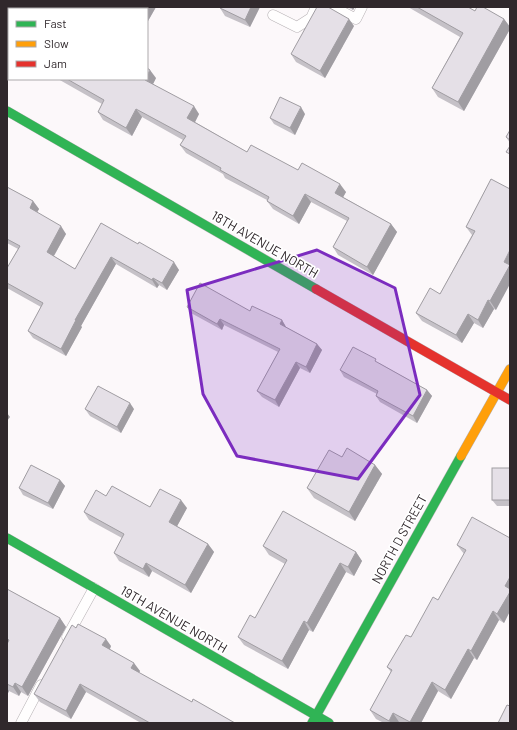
<svg xmlns="http://www.w3.org/2000/svg" width="517" height="730" font-family="Barlow,sans-serif">
<rect width="100%" height="100%" fill="#fcf8fa"/>
<g fill="none" stroke-linecap="round" stroke-linejoin="round">
<!-- lane casing -->
<g stroke="#b7b2b5" stroke-width="11">
<g id="lane">
<path d="M333 7 356 19 362 7"/>
<path d="M273 15 297 27 311 18 316 7"/>
<path d="M67 637 94 588"/>
<path d="M21 723 41 685"/>
</g>
</g>
<!-- fast casing -->
<g stroke="#b7b2b5" stroke-width="10">
<g id="fast">
<path d="M7 111 316 289"/>
<path d="M7 538 329 723"/>
<path d="M312 723 461 456"/>
</g>
</g>
<!-- slow casing -->
<g stroke="#b7b2b5" stroke-width="10">
<path id="slow" d="M461 456 510 369"/>
</g>
<!-- jam casing -->
<g stroke="#b7b2b5" stroke-width="10">
<path id="jam" d="M316 289 510 400"/>
</g>
<!-- lane -->
<use href="#lane" stroke="#fffefe" stroke-width="10"/>
<!-- fast -->
<use href="#fast" stroke="#30b455" stroke-width="9"/>
<!-- slow -->
<use href="#slow" stroke="#ff9f0a" stroke-width="9"/>
<!-- jam -->
<use href="#jam" stroke="#e5322d" stroke-width="9"/>
</g>
<!-- wall -->
<g fill="#c5c1c7">
<path d="M125 7H156L148 21H147V9H126Z"/>
<path d="M221 7H260L250 27 225 16 220 8Z"/>
<path d="M347 7H355L353 10Z"/>
<path d="M408 7H468L475 11 504 19 510 27V29L464 111 438 97 432 88 460 37Z"/>
<path d="M7 16 9 17V49L7 48Z"/>
<path d="M354 26 325 78 296 62 291 54Z"/>
<path d="M156 78 153 84 199 114 195 122 247 152 298 170 346 192 343 197 391 224 397 232 373 275 338 255 333 247 347 221 311 202 299 224 273 209 267 201V200L225 178 223 174 186 153 180 145 183 140 142 117 132 136 103 120 98 112 102 104 58 79H147Z"/>
<path d="M305 114 295 135 274 124 270 118Z"/>
<path d="M510 130V143L506 137Z"/>
<path d="M491 179 496 310 494 309 483 328 474 323 462 343 422 321 416 313 440 294 472 235 466 227Z"/>
<path d="M7 187 33 201 39 209 37 212 66 234 54 256 75 269 101 223 179 270 167 290 159 285 157 288 116 264 81 326 82 327 66 356 33 338 28 331 41 307 7 288V268L18 249 7 243Z"/>
<path d="M187 307 250 311 282 320 286 327 317 344 322 350 310 373 300 368 279 407 262 397 257 391 278 352 224 325 222 330 191 313Z"/>
<path d="M379 363 427 390 432 396 417 423 380 402 376 396 377 394 344 377 340 370Z"/>
<path d="M85 409H134L121 433 90 416Z"/>
<path d="M342 457 375 465 382 474 355 521 314 498 307 488Z"/>
<path d="M510 468V506H497L492 500Z"/>
<path d="M60 480 65 486 53 509 23 495 19 488Z"/>
<path d="M106 496 150 507 187 508 177 526 208 544 214 552 191 593 152 571 149 577 119 561 114 553 122 538 89 520 84 512Z"/>
<path d="M510 538V611L504 623 499 620 477 660 474 658 451 699 438 691 421 723H401L399 722V723H384L376 719 370 710 391 672 387 667 411 637 438 600 464 554 457 545Z"/>
<path d="M263 546 356 552 362 561 354 576 346 572 313 632 309 630 288 669 244 645 238 637 255 618 285 564 269 555Z"/>
<path d="M7 589 60 618 66 627 28 696 21 692 19 696 9 691 7 695Z"/>
<path d="M111 646 110 649 140 671 139 673 192 702 235 723H141L86 692 71 719 40 702 34 694Z"/>
</g>
<!-- shaded-wall -->
<g fill="#a09da2">
<path d="M148 7H156L148 21 147 20V9Z"/>
<path d="M251 7H260L250 27 245 20Z"/>
<path d="M351 7H355L353 10Z"/>
<path d="M349 19 354 26 325 78 320 71Z"/>
<path d="M504 19 510 27V29L464 111 458 102Z"/>
<path d="M150 70 156 78 151 88 145 80V79H147V76Z"/>
<path d="M194 106 199 114 193 126 187 118Z"/>
<path d="M301 107 305 114 295 135 290 128Z"/>
<path d="M136 109 142 117 132 136 126 128Z"/>
<path d="M340 184 346 192 341 201 335 193Z"/>
<path d="M305 194 311 202 299 224 293 216Z"/>
<path d="M33 201 39 209 35 216 30 208Z"/>
<path d="M391 224 397 232 373 275 367 267Z"/>
<path d="M61 226 66 234 52 259 47 252Z"/>
<path d="M510 250V284L496 310 490 301 504 262Z"/>
<path d="M111 257 116 264 81 326 82 327 66 356 61 349 75 320Z"/>
<path d="M174 262 179 270 167 290 162 283Z"/>
<path d="M153 278 159 285 157 288 152 280Z"/>
<path d="M488 300 494 309 483 328 478 320Z"/>
<path d="M468 314 474 323 462 343 456 335Z"/>
<path d="M220 319 224 325 222 330 217 324Z"/>
<path d="M282 320 286 327 284 331 280 324Z"/>
<path d="M317 344 322 350 310 373 306 367Z"/>
<path d="M296 362 300 368 279 407 275 400Z"/>
<path d="M427 390 432 396 417 423 413 416Z"/>
<path d="M130 403 134 409 121 433 117 427Z"/>
<path d="M7 413 10 417 7 421Z"/>
<path d="M375 465 382 474 355 521 349 512Z"/>
<path d="M60 480 65 486 53 509 48 503Z"/>
<path d="M181 500 187 508 175 530 169 522Z"/>
<path d="M208 544 214 552 191 593 185 585Z"/>
<path d="M356 552 362 561 354 576 348 567Z"/>
<path d="M146 563 152 571 149 577 143 569Z"/>
<path d="M340 563 346 572 313 632 307 623Z"/>
<path d="M510 577V611L504 623 497 614 505 586Z"/>
<path d="M493 611 499 620 477 660 471 651Z"/>
<path d="M60 618 66 627 28 696 22 687Z"/>
<path d="M304 621 309 630 288 669 282 661Z"/>
<path d="M106 639 111 646 108 653 102 645Z"/>
<path d="M468 649 474 658 451 699 445 690Z"/>
<path d="M134 663 140 671 137 676 131 668Z"/>
<path d="M432 682 438 691 421 723H411L410 722Z"/>
<path d="M15 683 21 692 19 696 13 687Z"/>
<path d="M80 684 86 692 71 719 66 711Z"/>
<path d="M7 688 9 691 7 695Z"/>
<path d="M393 713 399 722V723H391L389 721Z"/>
</g>
<!-- building -->
<g fill="#e5e0e7" stroke="#a09da2">
<path d="M129 7H148L147 9H133Z"/>
<path d="M221 7H251L245 20 220 8Z"/>
<path d="M317 7H328L349 19 320 71 291 54Z"/>
<path d="M417 7H468L475 11 477 7H483L504 19 458 102 432 88 463 33Z"/>
<path d="M7 16 9 17V44L7 43Z"/>
<path d="M147 68 150 70 147 76Z"/>
<path d="M67 79H145V80L194 106 187 118 247 152 251 145 298 170 302 163 340 184 335 193 391 224 367 267 333 247 349 218 305 194 293 216 267 201 269 197 220 170 221 168 180 145 186 136 136 109 126 128 98 112 104 100Z"/>
<path d="M280 97 301 107 290 128 270 118Z"/>
<path d="M510 130V140L506 137Z"/>
<path d="M510 146V154L506 152Z"/>
<path d="M491 179 510 189V250L504 262 510 265 490 301 488 300 478 320 468 314 456 335 416 313 430 288 440 294 475 231 466 227Z"/>
<path d="M7 187 33 201 30 208 61 226 47 252 75 269 101 223 138 244 139 242 174 262 162 283 153 278 152 280 111 257 75 320H76L61 349 28 331 43 303 7 283V268L20 246 7 239Z"/>
<path d="M200 283 250 311 252 306 282 320 280 324 317 344 306 367 296 362 275 400 257 391 280 349 220 319 217 324 187 307Z"/>
<path d="M353 347 376 359 375 361 427 390 413 416 376 396 378 391 340 370Z"/>
<path d="M98 386 130 403 117 427 85 409Z"/>
<path d="M347 448 375 465 349 512 307 488 329 450 342 457Z"/>
<path d="M31 465 60 480 48 503 19 488Z"/>
<rect x="492" y="468" width="18" height="32"/>
<path d="M112 486 150 507 160 489 181 500 169 522 208 544 185 585 146 563 143 569 114 553 124 534 84 512 96 490 106 496Z"/>
<path d="M283 511 356 552 348 567 340 563 307 623 304 621 282 661 238 637 250 615 255 618 287 560 263 546Z"/>
<path d="M472 517 510 538V577L505 586 510 589V592L497 614 493 611 471 651 468 649 445 690 432 682 410 722 393 713 389 721 370 710 392 670 387 667 406 635 411 637 433 597 438 600 466 550 457 545Z"/>
<path d="M7 589 60 618 22 687 15 683 13 687 7 684V644L9 640 7 639Z"/>
<path d="M78 624 106 639 102 645 134 663 131 668 192 702 193 699 235 723H150L80 684 66 711 34 694 72 625 76 628Z"/>
<path d="M507 705 510 706V723H498Z"/>
</g>
<!-- marked area -->
<path fill="#7b2cbf" fill-opacity="0.2" stroke="#7b2cbf" stroke-width="3" stroke-linejoin="round" d="M317 250 395 288 420 395 358 479 237 456 203 394 187 290Z"/>
<g text-anchor="middle" dominant-baseline="central" stroke-width="3.5" stroke-linejoin="round" paint-order="stroke">
<!-- street labels -->
<g font-size="13" fill="#30282c" stroke="#fff">
<text transform="translate(265 244) rotate(30)">18TH AVENUE NORTH</text>
<text transform="translate(399 539) rotate(-61)">NORTH D STREET</text>
<text transform="translate(174 619) rotate(30)">19TH AVENUE NORTH</text>
</g>
</g>
<!-- border -->
<rect width="517" height="730" fill="none" stroke="#30282c" stroke-width="16"/>
<!-- legend -->
<rect x="8" y="8" width="140" height="72" fill="#ffffff" stroke="#aca9ab"/>
<rect x="16" y="21" width="20" height="6" fill="#30b455" stroke="#aca9ab"/>
<text x="44" y="28" font-size="12" fill="#30282c">Fast</text>
<rect x="16" y="41" width="20" height="6" fill="#ff9f0a" stroke="#aca9ab"/>
<text x="44" y="48" font-size="12" fill="#30282c">Slow</text>
<rect x="16" y="61" width="20" height="6" fill="#e5322d" stroke="#aca9ab"/>
<text x="44" y="68" font-size="12" fill="#30282c">Jam</text>
</svg>
